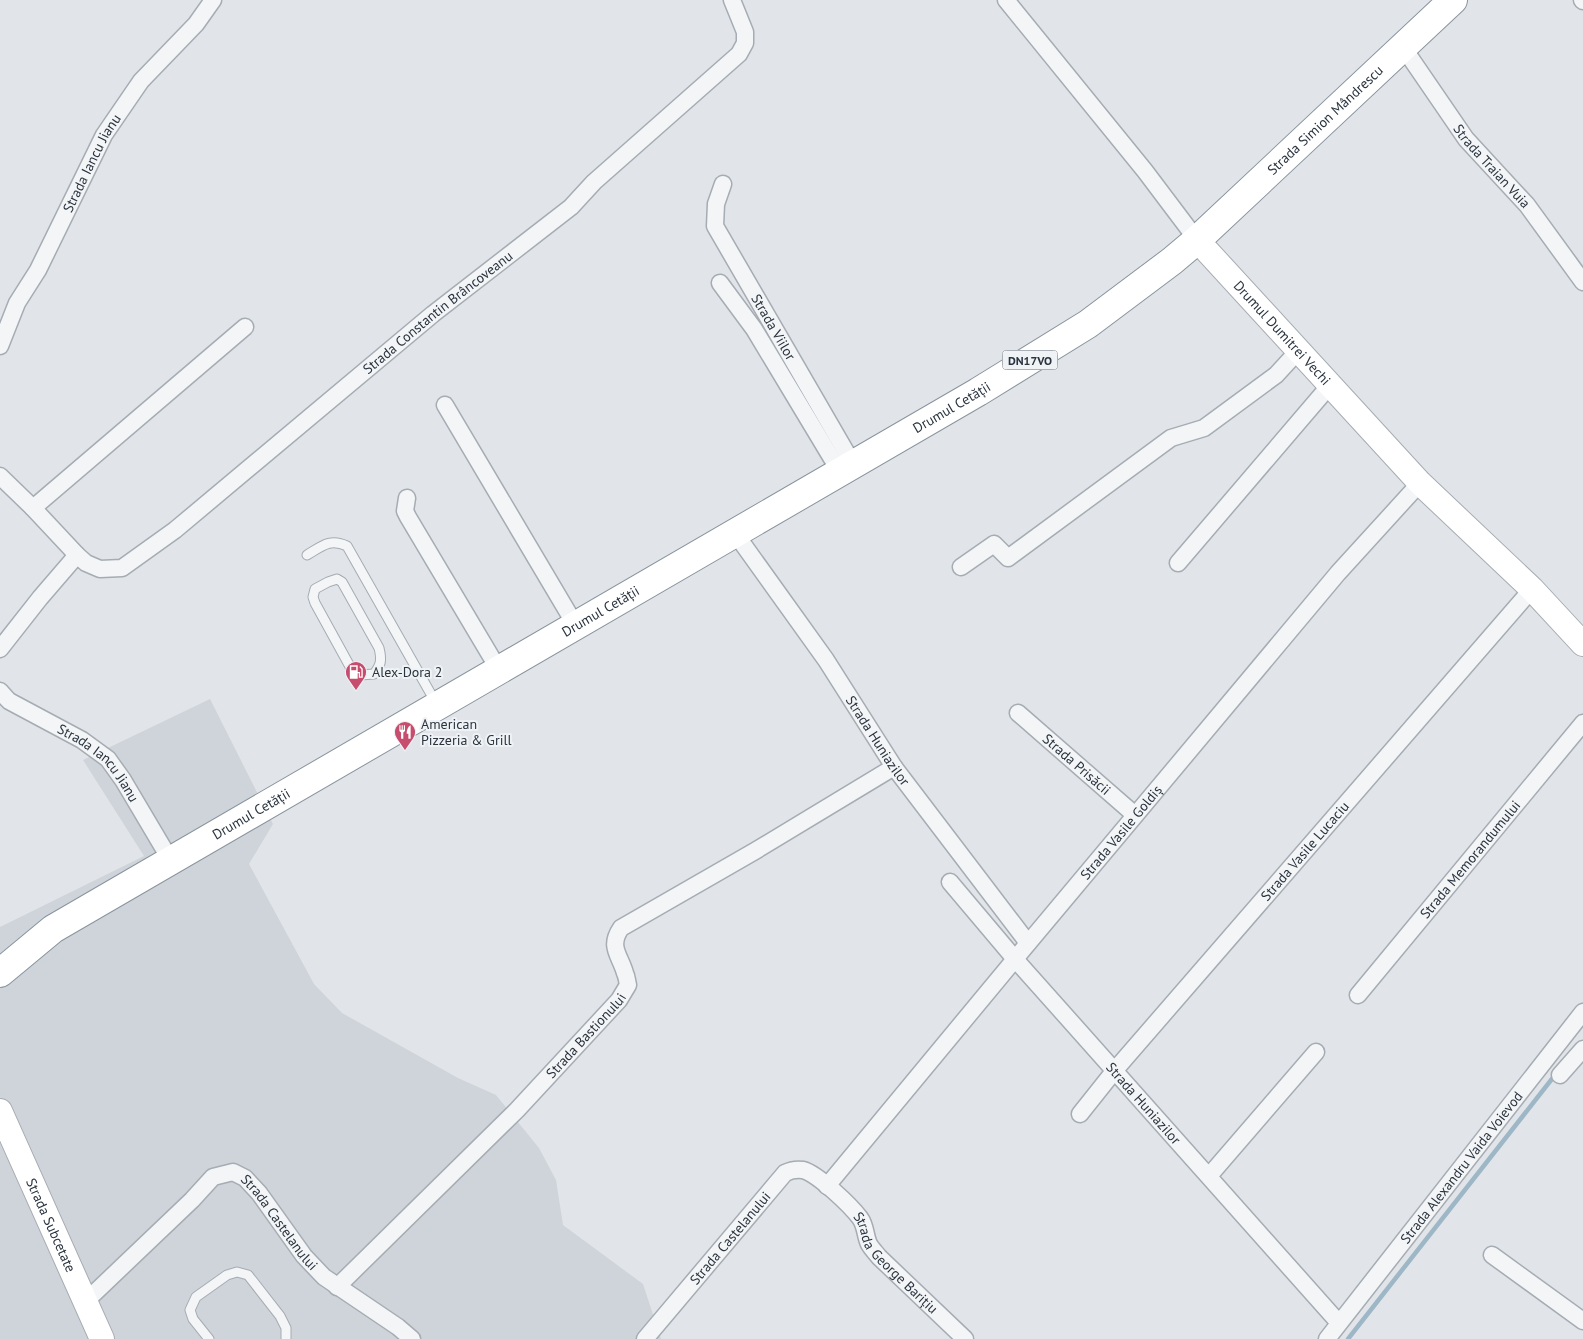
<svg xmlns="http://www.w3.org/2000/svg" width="1583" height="1339" font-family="'PT Sans',sans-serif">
<rect width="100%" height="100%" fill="#e1e5e9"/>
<!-- built -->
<path fill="#cfd4da" d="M210 699 273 824 249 864 314 984 342 1013 458 1078 496 1095 539 1148 556 1180 563 1225 643 1284 661 1339H0V927L144 856 83 760Z"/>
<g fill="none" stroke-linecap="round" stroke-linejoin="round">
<!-- stream -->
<path stroke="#9eb7c6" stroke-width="4.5" d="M1348 1339 1555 1075"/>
<!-- lane casing -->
<g stroke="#a6acb3" stroke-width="11">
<g id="lane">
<path d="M307 555C322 546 330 538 347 546L436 703"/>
<path d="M337 579 342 582 379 648C382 660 381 665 374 674L360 675 353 672 315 603 313 597 315 589 328 582Z"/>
<path d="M209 1339 193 1319 190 1310 196 1297 227 1275 237 1272 248 1275 280 1316 286 1328V1339"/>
</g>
</g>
<!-- street casing -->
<g stroke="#a6acb3" stroke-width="19">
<g id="street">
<path d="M1006 0 1145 171 1197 240"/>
<path d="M1582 0 1583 1"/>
<path id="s1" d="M1403 47 1466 139 1527 205 1583 282"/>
<path id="s2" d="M723 184 716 204 715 226 853 464"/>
<path d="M720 283 754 329 840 472"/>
<path id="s3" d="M0 346 17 303 38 270 104 135 141 81 196 24 213 0"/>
<path d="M445 405 576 626"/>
<path id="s4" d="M0 476 33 508 77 555 86 563 100 569 122 568 175 530 433 314 571 207 594 182 739 54 745 43V32L732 0"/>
<path d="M407 498 405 511 408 517 499 670"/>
<path d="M33 508 245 327"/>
<path id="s5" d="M735 533 826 660 894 767 1028 943"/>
<path d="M1178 563 1331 384"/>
<path d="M961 567 994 544 1008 558 1171 438 1204 428 1276 375 1299 350"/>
<path d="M0 649 40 598 77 555"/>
<path id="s6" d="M0 691 9 701 82 740 108 759 123 780 171 861"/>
<path id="s7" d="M1018 713 1135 815"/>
<path id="s8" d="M950 882 1015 959 1339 1323"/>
<path id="s9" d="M1358 995 1583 723"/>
<path d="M1560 1075 1583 1049"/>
<path id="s10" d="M1080 1114 1115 1070 1532 589"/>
<path d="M1209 1176 1316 1052"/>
<path id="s11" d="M827 1186 1015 959 1338 573 1420 483"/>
<path d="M1492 1255 1583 1321"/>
<path id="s12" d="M337 1287 517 1110 619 1000 628 985C627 981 627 977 625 973 620 955 608 947 621 928L755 851 894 767"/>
<path id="s13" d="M85 1302 192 1200 213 1177 233 1172 245 1178 259 1193 304 1256 324 1277 398 1327 412 1339"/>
<path id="s14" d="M645 1339 785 1173C791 1170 796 1169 803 1170 818 1174 851 1206 860 1218 866 1226 865 1236 869 1244 871 1248 876 1253 879 1257L965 1339"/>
<path id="s15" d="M1327 1339 1583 1012"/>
</g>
</g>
<!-- secondary casing -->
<g stroke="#a6acb3" stroke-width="26">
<g id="secondary">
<path id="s16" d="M1197 240 1420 483 1532 589 1583 644"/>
<path id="s17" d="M0 1111 102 1339"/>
</g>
</g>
<!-- highway casing -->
<g stroke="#89949e" stroke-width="30">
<g id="highway">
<path id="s18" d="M0 973 53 929 978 392 1088 324 1172 261 1197 240 1453 0"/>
</g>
</g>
<!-- lane -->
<use href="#lane" stroke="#f3f5f7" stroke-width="9"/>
<!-- street -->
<use href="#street" stroke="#f3f5f7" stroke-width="16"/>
<!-- secondary -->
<use href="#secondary" stroke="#fff" stroke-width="24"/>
<!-- highway -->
<use href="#highway" stroke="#fff" stroke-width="28"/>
</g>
<!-- icons -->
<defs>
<g id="fuel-pin" transform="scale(1.125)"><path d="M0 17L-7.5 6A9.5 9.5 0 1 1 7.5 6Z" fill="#c64d6e" stroke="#f0f3f6"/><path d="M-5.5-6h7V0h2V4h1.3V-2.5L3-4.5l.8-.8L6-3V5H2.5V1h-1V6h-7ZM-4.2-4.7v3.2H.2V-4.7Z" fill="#fff"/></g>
<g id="restaurant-pin" transform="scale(1.125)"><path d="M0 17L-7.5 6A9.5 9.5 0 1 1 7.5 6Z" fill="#c64d6e" stroke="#f0f3f6"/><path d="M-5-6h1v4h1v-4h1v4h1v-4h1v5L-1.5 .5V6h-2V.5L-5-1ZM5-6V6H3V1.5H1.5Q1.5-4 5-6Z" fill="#fff"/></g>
</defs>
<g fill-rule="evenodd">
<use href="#fuel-pin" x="356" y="672"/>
<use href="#restaurant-pin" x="405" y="732"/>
</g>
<g text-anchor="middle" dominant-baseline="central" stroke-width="4" stroke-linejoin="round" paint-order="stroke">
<!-- shield labels -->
<rect fill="#f0f3f6" stroke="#656d76" stroke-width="1" x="1002.5" y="350.5" width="55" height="19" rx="4"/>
<g font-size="12" font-weight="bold" fill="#2a343f">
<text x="1030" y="360">DN17VO</text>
</g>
<!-- street labels -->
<g font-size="14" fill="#2a343f" stroke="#f0f3f6">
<text stroke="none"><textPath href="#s18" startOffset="1581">Strada Simion Mândrescu</textPath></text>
<text stroke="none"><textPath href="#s3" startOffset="205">Strada Iancu Jianu</textPath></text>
<text stroke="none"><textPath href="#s1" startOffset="149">Strada Traian Vuia</textPath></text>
<text stroke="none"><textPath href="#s4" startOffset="566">Strada Constantin Brâncoveanu</textPath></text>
<text stroke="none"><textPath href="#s2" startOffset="160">Strada Viilor</textPath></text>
<text stroke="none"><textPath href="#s16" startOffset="126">Drumul Dumitrei Vechi</textPath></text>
<text stroke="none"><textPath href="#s18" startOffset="1108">Drumul Cetății</textPath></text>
<text stroke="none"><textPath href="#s18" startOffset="702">Drumul Cetății</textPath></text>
<text stroke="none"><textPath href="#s5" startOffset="252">Strada Huniazilor</textPath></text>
<text stroke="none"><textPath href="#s7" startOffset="78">Strada Prisăcii</textPath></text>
<text stroke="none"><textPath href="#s6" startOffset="124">Strada Iancu Jianu</textPath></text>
<text stroke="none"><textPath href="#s18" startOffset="298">Drumul Cetății</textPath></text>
<text stroke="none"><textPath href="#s11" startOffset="460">Strada Vasile Goldiș</textPath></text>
<text stroke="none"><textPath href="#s10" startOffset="346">Strada Vasile Lucaciu</textPath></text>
<text stroke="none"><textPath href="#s9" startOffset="176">Strada Memorandumului</textPath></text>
<text stroke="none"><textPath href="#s12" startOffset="354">Strada Bastionului</textPath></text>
<text stroke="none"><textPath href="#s8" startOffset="294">Strada Huniazilor</textPath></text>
<text stroke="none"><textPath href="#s15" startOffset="218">Strada Alexandru Vaida Voievod</textPath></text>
<text stroke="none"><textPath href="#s13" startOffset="269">Strada Castelanului</textPath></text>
<text stroke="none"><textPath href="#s17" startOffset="125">Strada Subcetate</textPath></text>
<text stroke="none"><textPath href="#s14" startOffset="132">Strada Castelanului</textPath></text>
<text stroke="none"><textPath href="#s14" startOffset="369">Strada George Barițiu</textPath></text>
</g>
<!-- poi labels -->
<g font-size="14" fill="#2a343f" stroke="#f0f3f6" text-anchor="start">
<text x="372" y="672">Alex-Dora 2</text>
<text x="421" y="724">American<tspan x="421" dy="16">Pizzeria &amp; Grill</tspan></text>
</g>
</g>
</svg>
